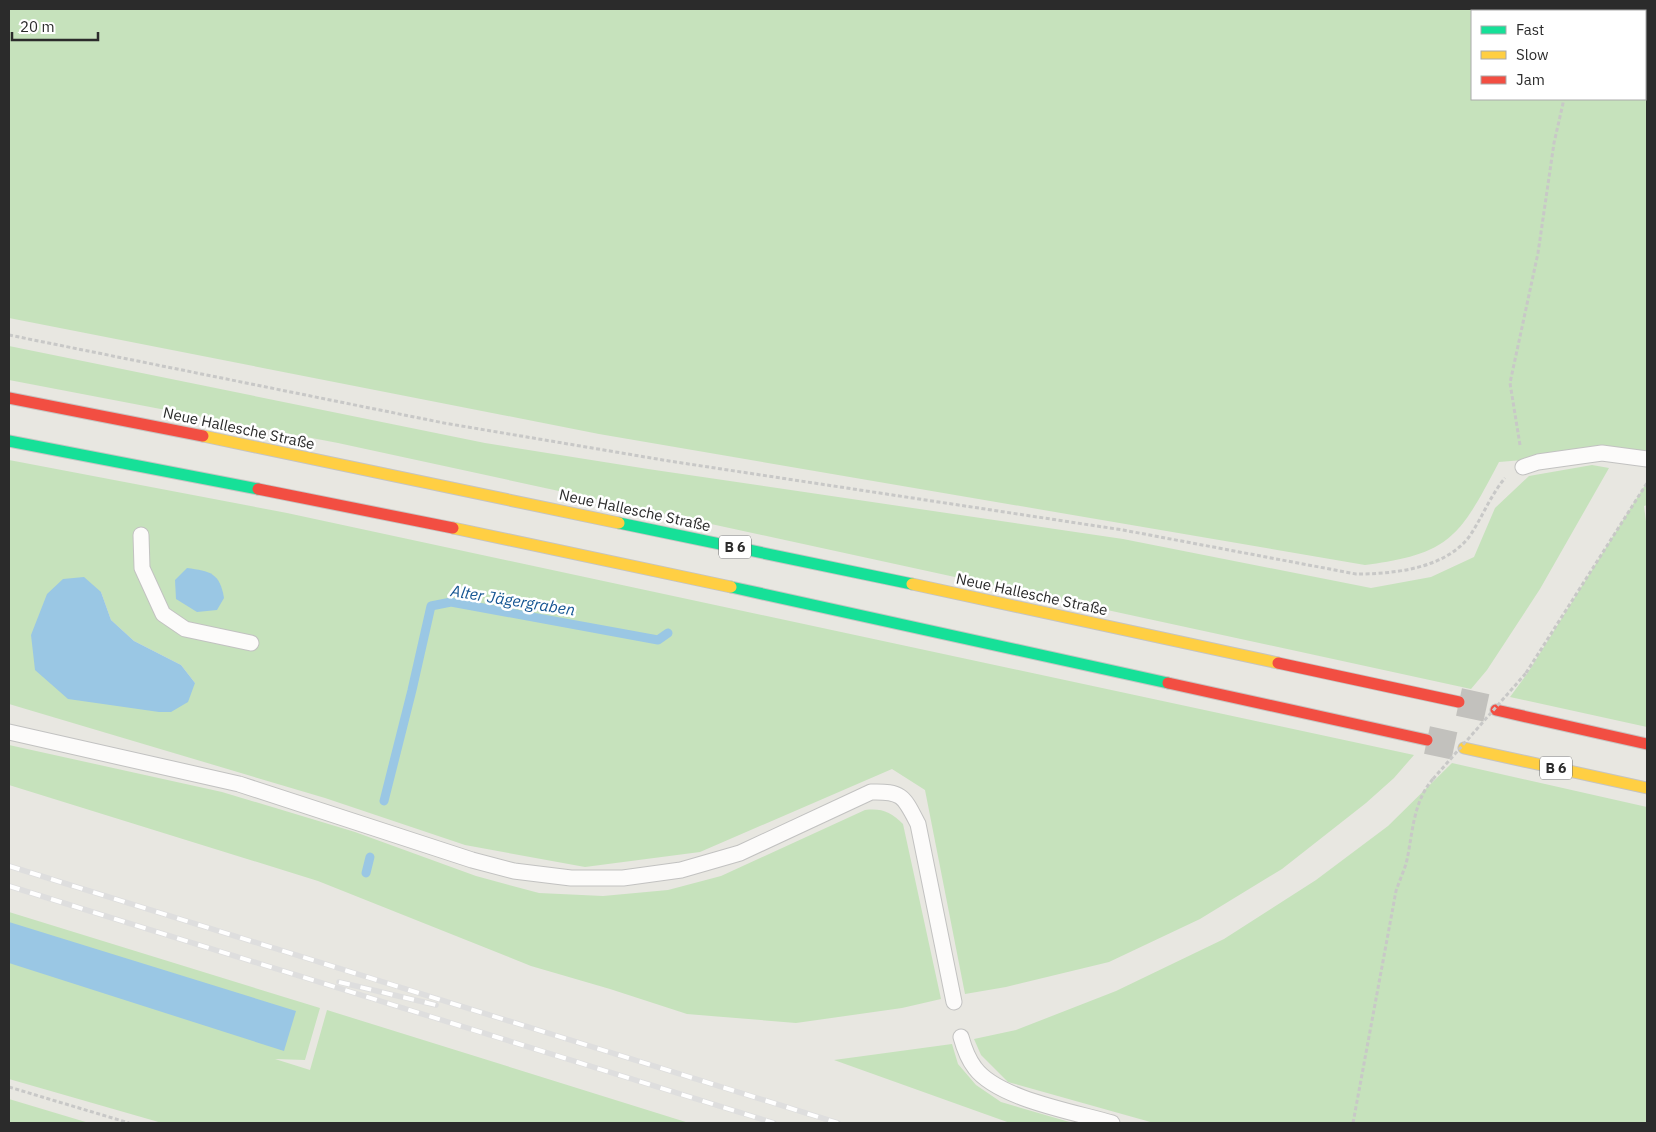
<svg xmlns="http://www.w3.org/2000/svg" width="1656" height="1132" font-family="'IBM Plex Sans',sans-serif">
<rect width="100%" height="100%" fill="#e8e7e1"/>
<!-- green -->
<g fill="#c6e2bc" fill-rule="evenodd">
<path d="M9 9H1647V450L1499 462C1460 536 1451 554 1365 565L599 434 9 318ZM1472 11H1645V99H1472Z"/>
<path d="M9 346 485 443 648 469 1123 539 1371 588 1431 577 1474 557 1495 508 1529 476 1592 465 1609 468 1540 589 1487 670 1471 689 338 443 9 380Z"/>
<path d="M9 460 287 513 1414 755 1394 778 1366 803 1282 869 1200 919 1109 962 1006 987 965 994 925 790 892 769 700 852 585 867 465 845 325 798 9 704ZM101 592 111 620 134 641 181 665 195 683 31 635Z"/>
<path d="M1647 482V505L1644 506 1647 529V727L1510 697 1527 674Z"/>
<path d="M9 745 222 792 355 832 476 876 539 893 603 896 668 890 721 876 865 810C882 808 891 812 903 824L941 999 902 1008 796 1023 687 1014 610 989 531 966 318 881 9 785Z"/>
<path d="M1452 763 1647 807V1123H1154L1008 1082 981 1055 974 1039 1016 1030 1116 991 1224 939 1316 880 1388 826Z"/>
<path d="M9 912 320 1008 305 1060 275 1059 310 1070 327 1010 689 1123H162L9 1079Z"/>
<path d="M952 1044 958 1064 976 1085 1001 1102 1073 1123H1010L834 1060Z"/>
<path d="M9 1099 89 1123H9Z"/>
</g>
<!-- water -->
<g fill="#9ac7e4">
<path d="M187 568C210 571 220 573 224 598L217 610 197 612 176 599 175 580Z"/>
<path d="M84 577 101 592 111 620 134 641 181 665 195 683 188 702 171 712H159L68 699 35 670 31 635 47 594 63 579Z"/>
<path d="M9 922 296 1011 284 1051 9 963Z"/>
</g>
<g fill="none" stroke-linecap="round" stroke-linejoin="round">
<!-- stream -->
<g stroke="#9ac7e4" stroke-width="9">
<path d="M384 801 412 690 431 606 451 602 658 640 668 633"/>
<path d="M366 873 370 857"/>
</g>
<!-- primary-tunnel -->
<g stroke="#c2c1bd" stroke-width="28" stroke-dasharray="28 14" stroke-linecap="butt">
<path d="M1459 702 1496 710"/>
<path d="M1427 740 1464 748"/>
</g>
<!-- lane casing -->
<g stroke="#c2c2c1" stroke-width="17">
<g id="lane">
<path d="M1523 467 1538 462 1602 453 1647 459"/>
<path d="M141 535 142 568 163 614 185 629 251 643"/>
<path d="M9 732 239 784 472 860 514 871 571 878H623L681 870 740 853 871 792C903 791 904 797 918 824L954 1002"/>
<path d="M961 1037C964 1048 968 1059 975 1068 998 1099 1075 1112 1112 1123"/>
</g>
</g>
<!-- fast casing -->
<g stroke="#c5c4c2" stroke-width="13">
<g id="fast">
<path d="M9 441 258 489"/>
<path d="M619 523 912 584"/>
<path d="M731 587 1168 683"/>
</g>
</g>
<!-- slow casing -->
<g stroke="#c5c4c2" stroke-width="13">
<g id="slow">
<path d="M203 436 619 523"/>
<path d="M453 528 731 587"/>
<path d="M912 584 1278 663"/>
<path d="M1464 748 1647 788"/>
</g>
</g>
<!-- jam casing -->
<g stroke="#c5c4c2" stroke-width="13">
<g id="jam">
<path d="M9 398 203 436"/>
<path d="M258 489 453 528"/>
<path d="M1278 663 1459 702"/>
<path d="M1168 683 1427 740"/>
<path d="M1496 710 1647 744"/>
</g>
</g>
<!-- path -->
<g stroke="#c8c8c7" stroke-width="3" stroke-dasharray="4 2.5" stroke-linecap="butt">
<path d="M1583 11 1584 9"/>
<path d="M9 335 444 423 669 461 1123 530 1356 574C1393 574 1444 569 1469 537 1482 518 1490 496 1505 478"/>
<path d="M1520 445 1510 383 1538 253 1554 143 1564 99"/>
<path d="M1526 673 1647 483"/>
<path d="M9 1087 129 1123"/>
<path d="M1353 1123 1396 891C1399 882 1403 873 1406 864 1413 835 1412 803 1433 779"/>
</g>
<!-- lane -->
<use href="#lane" stroke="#fcfbfa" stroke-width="15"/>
<!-- fast -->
<use href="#fast" stroke="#16e098" stroke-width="11"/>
<!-- slow -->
<use href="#slow" stroke="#ffcf43" stroke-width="11"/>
<!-- jam -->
<use href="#jam" stroke="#f24e42" stroke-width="11"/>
<!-- rail casing -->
<g stroke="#dedede" stroke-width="5.5">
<g id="rail">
<path d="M9 866 838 1123"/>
<path d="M9 886 774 1123"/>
<path d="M339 982 436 1005"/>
</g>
</g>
<!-- rail -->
<use href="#rail" stroke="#fff" stroke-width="4" stroke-dasharray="11" stroke-linecap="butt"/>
<!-- path-bridge -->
<path stroke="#c8c8c7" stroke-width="3" stroke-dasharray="4 2.5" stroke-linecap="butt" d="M1433 779 1526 673"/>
</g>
<g text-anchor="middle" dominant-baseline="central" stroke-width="5" stroke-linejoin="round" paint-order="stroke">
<!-- shield labels -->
<g fill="#fff" stroke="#6b6b6b" stroke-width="1">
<rect x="719" y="535.5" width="32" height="23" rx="4"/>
<rect x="1540" y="756.5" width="32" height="23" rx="4"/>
</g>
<g font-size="14" font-weight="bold" fill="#2b2b2b">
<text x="735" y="547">B 6</text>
<text x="1556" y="768">B 6</text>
</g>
<!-- street labels -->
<g font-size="15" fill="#2b2b2b" stroke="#fff">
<text transform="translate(239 428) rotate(12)">Neue Hallesche Straße</text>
<text transform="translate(635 510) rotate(12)">Neue Hallesche Straße</text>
<text transform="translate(1032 594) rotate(12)">Neue Hallesche Straße</text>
</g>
<!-- water labels -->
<g font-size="16" font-style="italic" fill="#165693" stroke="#fff">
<text transform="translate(513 600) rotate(9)">Alter Jägergraben</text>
</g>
</g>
<!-- border -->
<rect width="1656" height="1132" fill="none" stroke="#2b2b2b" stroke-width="20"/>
<!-- legend -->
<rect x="1471" y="10" width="175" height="90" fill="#ffffff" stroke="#aaaaaa"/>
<rect x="1481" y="26" width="25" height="8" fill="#16e098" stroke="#aaaaaa"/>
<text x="1516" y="35" font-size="15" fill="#2b2b2b">Fast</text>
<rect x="1481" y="51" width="25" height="8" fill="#ffcf43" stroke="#aaaaaa"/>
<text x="1516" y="60" font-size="15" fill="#2b2b2b">Slow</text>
<rect x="1481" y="76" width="25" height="8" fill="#f24e42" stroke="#aaaaaa"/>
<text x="1516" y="85" font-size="15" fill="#2b2b2b">Jam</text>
<!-- scale -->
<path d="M12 32v8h86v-8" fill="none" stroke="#2b2b2b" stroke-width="2.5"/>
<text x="20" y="32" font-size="15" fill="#2b2b2b" stroke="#ffffff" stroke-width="4" paint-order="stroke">20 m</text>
</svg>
